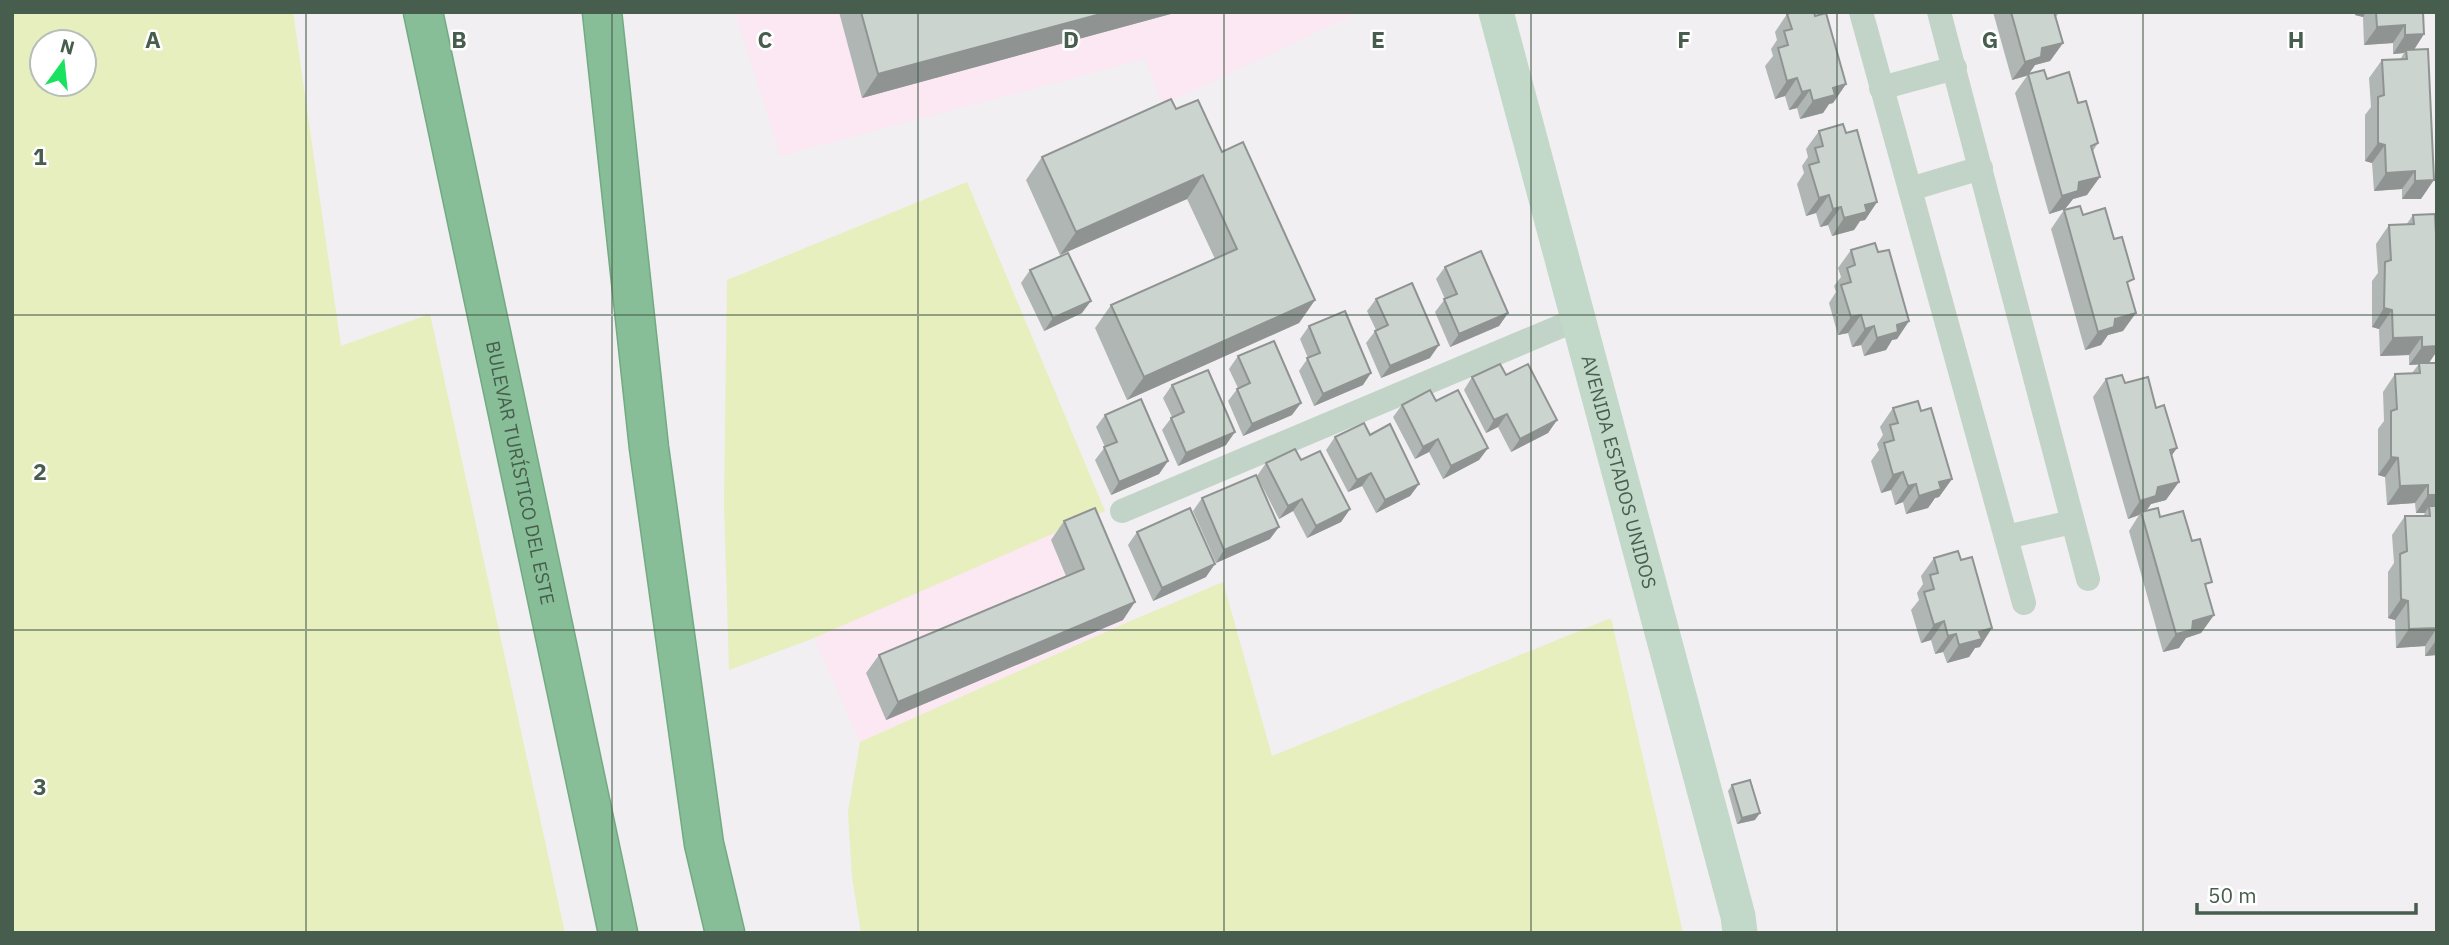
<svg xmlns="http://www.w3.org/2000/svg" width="2449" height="945" font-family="'IBM Plex Sans',sans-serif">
<rect width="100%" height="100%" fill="#f1eff2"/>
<!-- commercial -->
<g fill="#fce8f2">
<path d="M735 12H1359L1163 105 1145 59 780 156Z"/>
<path d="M1086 518 1128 621 860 742 814 638Z"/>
</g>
<!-- green -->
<g fill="#e6efbd" fill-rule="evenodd">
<path d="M12 12H293L341 346 430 314 565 933H12ZM42 42H84V84H42Z"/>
<path d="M967 182 1105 511 814 638 729 670 724 503 727 280Z"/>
<path d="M1223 582 1272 756 1611 618 1683 933H861L852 877 848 812 860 742 1128 622Z"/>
</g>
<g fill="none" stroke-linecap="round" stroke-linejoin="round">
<!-- highway casing -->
<g stroke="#72aa83" stroke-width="41">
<g id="highway">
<path id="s2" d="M423 12 618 933"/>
<path d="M602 12 649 448 704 844 725 933"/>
</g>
</g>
<!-- street -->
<g stroke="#c2d4c7" stroke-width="24">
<path d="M1861 12 2024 603"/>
<path d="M1939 12 2088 579"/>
<path d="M1881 88 1955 68"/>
<path d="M1910 189 1981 168"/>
<path d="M1122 511 1578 319"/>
<path d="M2006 537 2072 522"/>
</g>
<!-- secondary -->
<path stroke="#c2d8c8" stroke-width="35" id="s1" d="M1496 12 1738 916 1740 933"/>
<!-- highway -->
<use href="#highway" stroke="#87be97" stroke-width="38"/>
</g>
<!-- wall -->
<g fill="#afb6b3">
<path d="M839 12H1178L862 98Z"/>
<path d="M1993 12H2059L2056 17 2063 43 2050 61 2035 65 2029 74 2047 79 2078 103 2098 143 2093 151 2087 195 2073 199 2065 209 2049 214 2015 93 2027 76 2012 80Z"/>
<path d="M2355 12H2423L2424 34 2414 49 2421 199H2402V189L2374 191 2372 163 2365 161V115L2371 107 2369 78 2382 60H2400L2404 53 2393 54V43L2364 45 2363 17 2355 15Z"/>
<path d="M1787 14 1846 84 1833 103 1829 104 1823 113 1800 119 1797 108 1789 110 1785 96 1775 99 1765 66 1773 56 1771 49 1777 40 1775 32Z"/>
<path d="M1176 109 1222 152 1315 300 1299 323 1127 400 1095 328 1111 305 1215 259 1187 199 1060 255 1026 180 1042 157Z"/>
<path d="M1819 131 1846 133 1877 202 1865 220 1860 221 1854 230 1832 236 1828 225 1820 227 1816 213 1806 216 1797 184 1804 173 1802 166 1808 157 1806 149Z"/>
<path d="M2064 210 2083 215 2129 287 2123 331 2108 335 2101 345 2085 350 2051 229Z"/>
<path d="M2413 215 2437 255V351L2429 363H2437V655L2425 656V646L2396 648 2395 620 2388 618V572L2394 563 2392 535 2405 516H2423L2425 513H2416L2415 503 2387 505 2385 477 2378 475V429L2384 421 2383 392 2395 374 2412 373 2419 364 2409 365V355L2380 356 2379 329 2372 327V281L2378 273 2376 244 2389 225H2406Z"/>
<path d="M1851 250 1878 252 1909 321 1897 339 1892 340 1886 350 1864 356 1861 345 1852 347 1848 333 1838 335 1829 303 1836 292 1834 286 1841 277 1838 268Z"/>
<path d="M1445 267 1508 313 1499 326 1450 347 1435 312 1445 299 1436 279Z"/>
<path d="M1030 270 1082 313 1044 331 1021 283Z"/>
<path d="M1376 299 1430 358 1381 378 1366 343 1376 330 1367 311Z"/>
<path d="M1309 326 1363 385 1314 406 1299 371 1308 358 1300 339Z"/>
<path d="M1238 356 1292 415 1243 436 1228 401 1238 388 1229 369Z"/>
<path d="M1506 375 1557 420 1548 433 1511 452 1498 427 1486 433 1464 390 1472 377Z"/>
<path d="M2106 379 2125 383 2156 408 2177 448 2171 456 2166 500 2151 504 2146 511 2160 517 2192 541 2214 615 2201 633 2186 638 2179 648 2163 652 2129 531 2139 515 2128 519 2093 397Z"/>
<path d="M1172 385 1226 445 1178 466 1162 430 1172 417 1163 398Z"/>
<path d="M1436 401 1488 448 1479 460 1443 479 1429 452 1415 459 1393 417 1402 405Z"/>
<path d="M1893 408 1921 411 1952 479 1939 497 1935 498 1928 508 1906 514 1903 502 1895 505 1891 490 1881 493 1871 461 1879 450 1877 444 1883 435 1880 427Z"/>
<path d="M1105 415 1168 461 1159 474 1111 495 1095 460 1105 447 1096 427Z"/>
<path d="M1370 435 1419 484 1410 496 1376 513 1362 486 1348 492 1326 450 1335 437Z"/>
<path d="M1301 460 1350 509 1341 522 1307 538 1293 511 1279 519 1257 476 1266 463Z"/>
<path d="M1202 498 1270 539 1216 563 1193 511Z"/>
<path d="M1064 521 1123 620 886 720 866 673 879 655 1066 576 1051 540Z"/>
<path d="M1137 532 1206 577 1153 601 1128 545Z"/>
<path d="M1934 558 1980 647 1975 648 1969 657 1947 663 1943 652 1935 654 1931 640 1921 643 1911 610 1919 600 1917 593 1923 584 1921 576Z"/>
<path d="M1732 785 1755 820 1737 824 1728 791Z"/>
</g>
<!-- shaded-wall -->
<g fill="#8f9492">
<path d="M1108 12H1178L862 98 878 74Z"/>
<path d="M2357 12H2366L2363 17 2355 15Z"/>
<path d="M2405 25 2393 43 2364 45 2377 27Z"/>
<path d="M2424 34 2412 53 2406 50 2404 53 2393 54 2405 35Z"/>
<path d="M2063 43 2050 61 2035 65 2028 75 2012 80 2025 62 2042 48Z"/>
<path d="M1797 78 1785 96 1775 99 1787 81Z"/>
<path d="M1846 84 1833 103 1829 104 1823 113 1800 119 1813 101 1833 88Z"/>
<path d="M1810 90 1797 108 1789 110 1802 92Z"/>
<path d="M2378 143 2385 145 2372 163 2365 161Z"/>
<path d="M2415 171 2402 189 2374 191 2386 173Z"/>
<path d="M1203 175 1187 199 1060 255 1076 232Z"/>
<path d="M2100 177 2087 195 2073 199 2065 209 2049 214 2062 196 2079 182Z"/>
<path d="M2434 180 2421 199H2402L2415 181Z"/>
<path d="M1829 195 1816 213 1806 216 1819 198Z"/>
<path d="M1877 202 1865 220 1860 221 1854 230 1832 236 1844 218 1865 205Z"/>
<path d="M1841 207 1828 225 1820 227 1833 209Z"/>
<path d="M1315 300 1299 323 1127 400 1144 377Z"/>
<path d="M1091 301 1082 313 1044 331 1053 318Z"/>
<path d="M2384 308 2392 310 2379 329 2372 327Z"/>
<path d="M1508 313 1499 326 1450 347 1459 334Z"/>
<path d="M2136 313 2123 331 2108 335 2101 345 2085 350 2098 332 2115 319Z"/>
<path d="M1861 315 1848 333 1838 335 1851 317Z"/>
<path d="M1909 321 1897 339 1892 340 1886 350 1864 356 1877 338 1897 325Z"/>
<path d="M1874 326 1861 345 1852 347 1865 329Z"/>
<path d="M2422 337 2409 355 2380 356 2393 338Z"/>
<path d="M1439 345 1430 358 1381 378 1390 366Z"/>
<path d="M2437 346V351L2428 364 2409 365 2422 347Z"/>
<path d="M1371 373 1363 385 1314 406 1323 394Z"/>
<path d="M1301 403 1292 415 1243 436 1252 424Z"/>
<path d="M1507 414 1498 427 1486 433 1494 420Z"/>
<path d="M1557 420 1548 433 1511 452 1520 439Z"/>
<path d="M1235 432 1226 445 1178 466 1186 453Z"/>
<path d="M1438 439 1429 452 1415 459 1423 447Z"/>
<path d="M1488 448 1479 460 1443 479 1451 466Z"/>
<path d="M2177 448 2164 466 2170 450Z"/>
<path d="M2391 457 2398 458 2385 477 2378 475Z"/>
<path d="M1168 461 1159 474 1111 495 1119 482Z"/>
<path d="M1903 472 1891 490 1881 493 1893 475Z"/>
<path d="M1371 473 1362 486 1348 492 1357 480Z"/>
<path d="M1952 479 1939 497 1935 498 1928 508 1906 514 1919 496 1939 482Z"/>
<path d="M2179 482 2166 500 2151 504 2144 514 2141 512 2139 515 2128 519 2140 501 2158 487Z"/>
<path d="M1419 484 1410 496 1376 513 1385 500Z"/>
<path d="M1916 484 1903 502 1895 505 1908 486Z"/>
<path d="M2428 485 2415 503 2387 505 2400 486Z"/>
<path d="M2428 495H2437V509L2429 506 2425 513H2416Z"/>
<path d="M1302 499 1293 511 1279 519 1288 506Z"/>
<path d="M1350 509 1341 522 1307 538 1316 526Z"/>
<path d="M1279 527 1270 539 1216 563 1224 550Z"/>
<path d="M1215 564 1206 577 1153 601 1162 588Z"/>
<path d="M2401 599 2408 601 2395 620 2388 618Z"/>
<path d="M1135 602 1123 620 886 720 898 702Z"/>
<path d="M2214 615 2201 633 2186 638 2179 648 2163 652 2176 634 2193 621Z"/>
<path d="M1944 621 1931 640 1921 643 1934 625Z"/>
<path d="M1992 628 1980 647 1975 648 1969 657 1947 663 1959 645 1979 632Z"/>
<path d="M2437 628 2425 646 2396 648 2409 629Z"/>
<path d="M1956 634 1943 652 1935 654 1948 636Z"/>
<path d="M2437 639V655L2425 656Z"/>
<path d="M1760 813 1755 820 1737 824 1742 818Z"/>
</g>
<!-- building -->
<g fill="#ccd4d0" stroke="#8f9492" stroke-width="2">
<path d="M861 12H1108L878 74Z"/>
<path d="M1792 12H1814L1815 16 1826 13 1846 84 1833 88 1835 95 1813 101 1810 90 1802 92 1797 78 1787 81 1778 48 1788 45 1784 31 1792 29 1787 14Z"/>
<path d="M2011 12H2054L2063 43 2042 48 2041 57 2025 62Z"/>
<path d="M2376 12H2423L2424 34 2405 35V25L2377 27Z"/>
<path d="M2428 49 2434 180 2415 181V171L2386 173 2385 145 2378 143V97L2384 95 2382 60 2407 59 2406 50Z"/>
<path d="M2044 70 2047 79 2069 72 2078 103 2086 101 2098 143 2091 146 2100 177 2079 182 2078 191 2062 196 2028 74Z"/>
<path d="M1171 99 1176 109 1198 100 1222 152 1243 142 1315 300 1144 377 1111 305 1237 249 1203 175 1076 232 1042 157Z"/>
<path d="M1843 124 1846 133 1857 130 1877 202 1865 205 1867 212 1844 218 1841 207 1833 209 1829 195 1819 198 1809 165 1819 162 1815 148 1823 146 1819 131Z"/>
<path d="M2080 206 2083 215 2105 208 2114 239 2122 237 2134 279 2127 282 2136 313 2115 319 2114 327 2098 332 2064 210Z"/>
<path d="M2435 214 2437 255V346L2422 347V337L2393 338 2392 310 2384 308 2385 262 2391 260 2389 225 2414 224 2413 215Z"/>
<path d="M1875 243 1878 252 1889 250 1909 321 1897 325 1898 332 1877 338 1874 326 1865 329 1861 315 1851 317 1841 285 1851 282 1847 268 1855 265 1851 250Z"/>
<path d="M1481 251 1508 313 1459 334 1444 299 1457 294 1445 267Z"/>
<path d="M1068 253 1091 301 1053 318 1030 270Z"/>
<path d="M1412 283 1439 345 1390 366 1375 331 1388 325 1376 299Z"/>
<path d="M1345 311 1371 373 1323 394 1307 358 1320 353 1309 326Z"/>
<path d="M1274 341 1301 403 1252 424 1237 389 1250 383 1238 356Z"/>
<path d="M2419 363H2437V495H2428V485L2400 486 2398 458 2391 457V411L2397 409 2395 374 2420 373Z"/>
<path d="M1500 364 1506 375 1528 364 1557 420 1520 439 1507 414 1494 420 1472 377Z"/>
<path d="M1208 370 1235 432 1186 453 1171 418 1184 412 1172 385Z"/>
<path d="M2122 375 2125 383 2148 377 2156 408 2164 405 2177 448 2170 450 2179 482 2158 487 2156 496 2140 501 2106 379Z"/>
<path d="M1430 390 1436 401 1458 390 1488 448 1451 466 1438 439 1423 447 1402 405Z"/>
<path d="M1141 399 1168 461 1119 482 1104 447 1117 442 1105 415Z"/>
<path d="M1918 401 1921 411 1931 408 1952 479 1939 482 1941 489 1919 496 1916 484 1908 486 1903 472 1893 475 1884 443 1894 440 1890 425 1898 423 1893 408Z"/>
<path d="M1364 423 1370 435 1390 424 1419 484 1385 500 1371 473 1357 480 1335 437Z"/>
<path d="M1295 449 1301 460 1320 451 1350 509 1316 526 1302 499 1288 506 1266 463Z"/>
<path d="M1256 475 1279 527 1224 550 1202 498Z"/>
<path d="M2429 506H2437V628L2409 629 2408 601 2401 599 2400 554 2407 551 2405 516H2430Z"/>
<path d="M1095 508 1135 602 898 702 879 655 1084 569 1064 521Z"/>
<path d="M1190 508 1215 564 1162 588 1137 532Z"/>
<path d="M2158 508 2160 517 2183 511 2192 541 2200 539 2212 582 2205 584 2214 615 2193 621 2192 630 2176 634 2141 512Z"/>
<path d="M1958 551 1961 560 1972 557 1992 628 1979 632 1982 639 1959 645 1956 634 1948 636 1944 621 1934 625 1924 592 1934 589 1930 575 1938 573 1934 558Z"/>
<path d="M1750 780 1760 813 1742 818 1732 785Z"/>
</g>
<!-- grid -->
<path fill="none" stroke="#475d4d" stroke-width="2" stroke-opacity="0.55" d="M306 12V933M612 12V933M918 12V933M1224 12V933M1531 12V933M1837 12V933M2143 12V933M12 315H2437M12 630H2437"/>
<g text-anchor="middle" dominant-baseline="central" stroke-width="5" stroke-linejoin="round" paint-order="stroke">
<!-- street labels -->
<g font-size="19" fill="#475d4d" stroke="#fff">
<text stroke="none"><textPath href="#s1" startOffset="476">AVENIDA ESTADOS UNIDOS</textPath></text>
<text stroke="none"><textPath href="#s2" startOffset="471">BULEVAR TURÍSTICO DEL ESTE</textPath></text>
</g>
</g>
<g font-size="23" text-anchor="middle" font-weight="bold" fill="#475d4d" stroke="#fff" stroke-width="5" stroke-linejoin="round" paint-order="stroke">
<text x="153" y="48">A</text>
<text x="459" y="48">B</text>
<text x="765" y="48">C</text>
<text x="1071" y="48">D</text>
<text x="1378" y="48">E</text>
<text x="1684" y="48">F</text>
<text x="1990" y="48">G</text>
<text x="2296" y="48">H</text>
<text x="40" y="165">1</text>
<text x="40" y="480">2</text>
<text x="40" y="795">3</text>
</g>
<!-- border -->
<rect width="2449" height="945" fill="none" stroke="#475d4d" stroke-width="28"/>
<!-- north arrow -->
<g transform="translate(63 63) rotate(15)"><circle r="33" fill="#ffffff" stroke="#b5beb8" stroke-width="2"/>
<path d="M0-5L12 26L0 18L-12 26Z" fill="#19e25f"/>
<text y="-10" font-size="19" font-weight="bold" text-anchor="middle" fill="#475d4d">N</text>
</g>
<!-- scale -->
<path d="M2197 903v10h219v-10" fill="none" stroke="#475d4d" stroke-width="3.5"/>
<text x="2208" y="903" font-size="21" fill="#475d4d" stroke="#ffffff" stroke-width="5" paint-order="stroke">50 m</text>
</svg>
